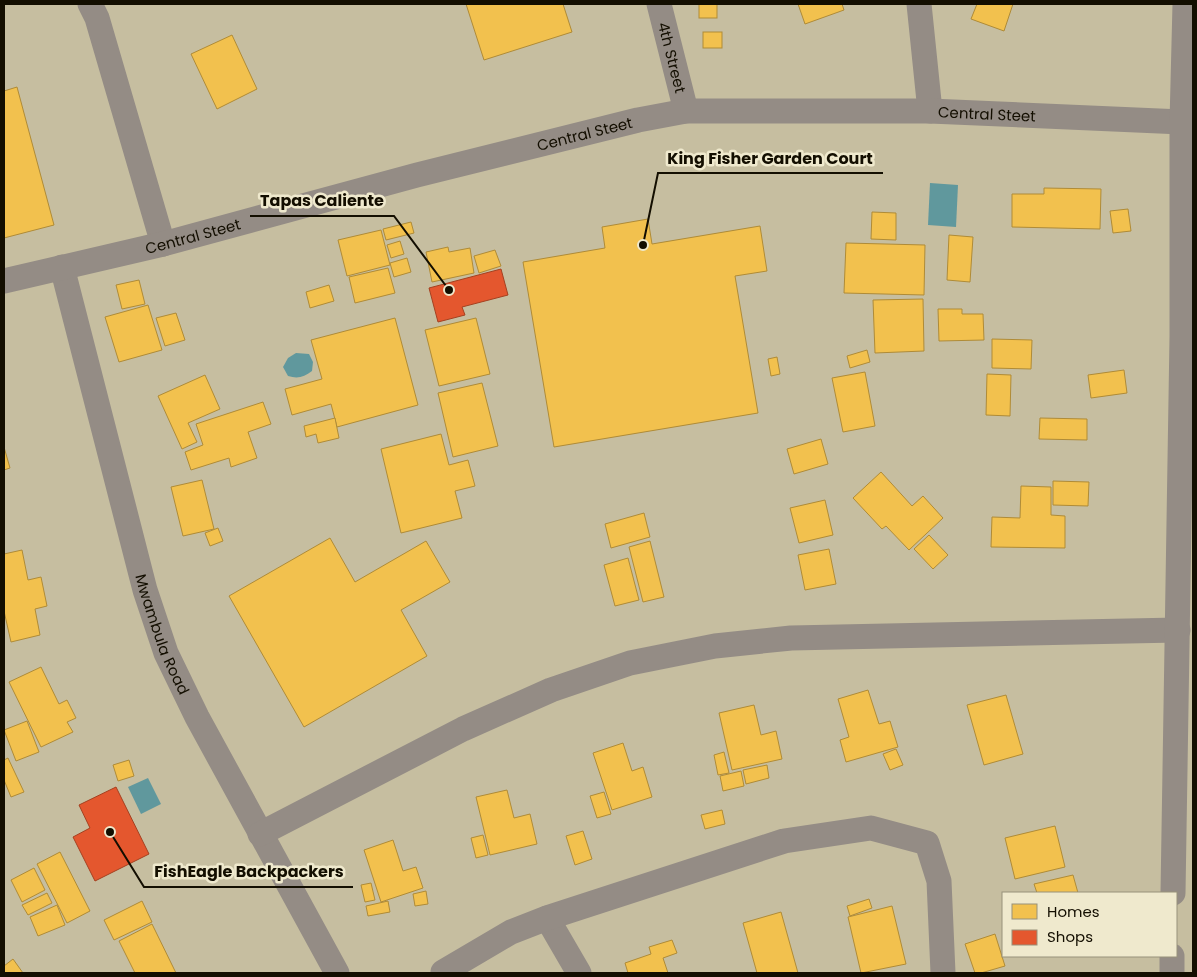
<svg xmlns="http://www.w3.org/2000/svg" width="1197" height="977" font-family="Poppins,sans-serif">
<rect width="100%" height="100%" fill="#c6bea0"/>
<!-- water -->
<g fill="#60989d">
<path d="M930 183 958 185 956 227 928 225Z"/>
<path d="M296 353 309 354 313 362 312 371C304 377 298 379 288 376L283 367 288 358Z"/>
<path d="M148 778 161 804 141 814 128 787Z"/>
</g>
<!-- homes -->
<g fill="#f2c14e" stroke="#af8b37">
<path d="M466 4H563L572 32 484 60Z"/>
<rect x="699" y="4" width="18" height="14"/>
<path d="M798 4H842L844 10 805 24Z"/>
<path d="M977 4H1013L1004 31 971 19Z"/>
<rect x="703" y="32" width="19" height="16"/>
<path d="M232 35 257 89 217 109 191 54Z"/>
<path d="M17 87 54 225 4 238V91Z"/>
<path d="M1044 188 1101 189 1100 229 1012 227V194H1044Z"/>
<path d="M1128 209 1131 231 1113 233 1110 211Z"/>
<path d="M872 212 896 213V240L871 239Z"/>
<path d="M648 219 652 244 760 226 767 271 735 276 758 413 554 447 523 262 605 248 602 227Z"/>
<path d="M411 222 414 233 386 240 383 229Z"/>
<path d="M381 230 390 265 347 276 338 240Z"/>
<path d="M949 235 973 237 970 282 947 280Z"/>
<path d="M400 241 404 254 391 258 387 245Z"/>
<path d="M846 243 925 245 924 295 844 293Z"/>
<path d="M448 247 449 252 470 248 474 273 432 282 426 252Z"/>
<path d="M495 250 501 266 479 273 474 256Z"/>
<path d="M407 258 411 272 394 277 390 263Z"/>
<path d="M388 268 395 293 355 303 349 277Z"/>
<path d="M139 280 145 304 122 309 116 285Z"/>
<path d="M329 285 334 301 310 308 306 292Z"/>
<path d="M923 299 924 351 875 353 873 300Z"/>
<path d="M148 305 162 350 119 362 105 317Z"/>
<path d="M938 309H962V314H983L984 340 939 341Z"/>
<path d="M176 313 185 340 165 346 156 318Z"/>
<path d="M395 318 418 405 337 427 331 404 292 415 285 389 322 379 311 340Z"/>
<path d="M476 318 490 374 439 386 425 330Z"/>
<path d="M992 339 1032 340 1031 369 992 368Z"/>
<path d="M867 350 870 362 850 368 847 356Z"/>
<path d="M777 357 780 374 771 376 768 359Z"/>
<path d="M1124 370 1127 393 1091 398 1088 375Z"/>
<path d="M865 372 875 426 843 432 832 378Z"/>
<path d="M987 374 1011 375 1010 416 986 415Z"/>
<path d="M205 375 220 409 188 423 197 442 182 449 158 396Z"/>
<path d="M482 383 498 446 453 457 438 393Z"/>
<path d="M263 402 271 424 248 432 257 458 231 467 229 458 191 470 185 452 203 445 196 424Z"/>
<path d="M335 418 339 438 318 443 316 434 306 437 304 426Z"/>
<path d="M1040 418 1087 419V440L1039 439Z"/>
<path d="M441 434 449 465 468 460 475 486 455 491 462 518 401 533 381 449Z"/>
<path d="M821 439 828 464 794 474 787 449Z"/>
<path d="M4 447 10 468 4 470Z"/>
<path d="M881 472 912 506 923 496 943 518 909 550 886 526 882 529 853 498Z"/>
<path d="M202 480 214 529 183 536 171 487Z"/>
<path d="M1053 481 1089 482 1088 506 1053 505Z"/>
<path d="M1021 486 1051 487V515L1065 516V548L991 547 992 517 1020 518Z"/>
<path d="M825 500 833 535 799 543 790 508Z"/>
<path d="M644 513 650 537 611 548 605 524Z"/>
<path d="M218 528 223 541 210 546 205 533Z"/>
<path d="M929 535 948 555 933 569 914 549Z"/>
<path d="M330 538 355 582 426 541 450 582 401 610 427 656 304 727 229 596Z"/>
<path d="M650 541 664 597 643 602 629 547Z"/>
<path d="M829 549 836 584 805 590 798 555Z"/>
<path d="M22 550 28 580 41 577 47 606 35 609 40 635 11 642 4 611V554Z"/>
<path d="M628 558 639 600 615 606 604 565Z"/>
<path d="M41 667 59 704 67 700 76 718 67 722 73 732 41 747 9 682Z"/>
<path d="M868 690 879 724 890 721 898 747 846 762 840 740 849 737 838 699Z"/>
<path d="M1006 695 1023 754 984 765 967 705Z"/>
<path d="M754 705 761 735 776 731 782 759 732 770 719 713Z"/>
<path d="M27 721 39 752 16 761 4 730Z"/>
<path d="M623 743 632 771 643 767 652 797 612 810 593 753Z"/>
<path d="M896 749 903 765 890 770 883 754Z"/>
<path d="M724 752 729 773 718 775 714 755Z"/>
<path d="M8 758 24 792 11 797 4 780V760Z"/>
<path d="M129 760 134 776 118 781 113 765Z"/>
<path d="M767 765 769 778 746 784 743 770Z"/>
<path d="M741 771 744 786 723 791 720 776Z"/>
<path d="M507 790 514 818 530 814 537 844 490 855 476 797Z"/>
<path d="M604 792 611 814 597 818 590 796Z"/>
<path d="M722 810 725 824 705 829 701 815Z"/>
<path d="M1055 826 1065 867 1015 879 1005 838Z"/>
<path d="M583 831 592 859 575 865 566 836Z"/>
<path d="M483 835 488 855 476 858 471 838Z"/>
<path d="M393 840 403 871 416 867 423 888 381 902 364 850Z"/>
<path d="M60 852 90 911 67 923 37 864Z"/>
<path d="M34 868 45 890 22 902 11 880Z"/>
<path d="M1073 875 1078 893H1037L1034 884Z"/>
<path d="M371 883 375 900 365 902 361 885Z"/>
<path d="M426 891 428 904 415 906 413 894Z"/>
<path d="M47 893 52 903 28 915 22 905Z"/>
<path d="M869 899 872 908 850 916 847 906Z"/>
<path d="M142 901 152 922 114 940 104 920Z"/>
<path d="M388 901 390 912 368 916 366 906Z"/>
<path d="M57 905 65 925 38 936 30 917Z"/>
<path d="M892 906 906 964 861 973 848 917Z"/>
<path d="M781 912 798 973H757L743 923Z"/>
<path d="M152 924 176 973H135L119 941Z"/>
<path d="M995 934 1005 966 981 973H975L965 944Z"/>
<path d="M672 940 677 953 663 958 668 973H628L625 963 651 954 649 947Z"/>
<path d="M13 959 23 973H4V966Z"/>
</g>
<!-- shops -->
<g fill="#e4572e" stroke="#a54120">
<path d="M501 269 508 295 462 307 465 315 438 322 429 288Z"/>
<path d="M116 787 149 854 95 881 73 837 90 828 79 805Z"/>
</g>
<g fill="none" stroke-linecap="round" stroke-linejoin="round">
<!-- minor -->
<g stroke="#948c85" stroke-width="25">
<path d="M90 4 97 18 163 244"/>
<path id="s1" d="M659 4 686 111"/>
<path d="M919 4 930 111"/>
<path id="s2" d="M62 267 145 590 166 653 197 717 337 973"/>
<path id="s3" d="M4 281 163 244 417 175 638 120 686 111H930L1182 122"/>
<path d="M260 834 463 729 551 690 630 663 715 646 791 638 1178 630"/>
<path d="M1173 893 1182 337V122L1185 4"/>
<path d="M547 918 579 973"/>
<path d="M443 972 511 932 547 918 784 841 871 828 927 843 939 881 943 973"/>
<path d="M1172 973V956"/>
</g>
</g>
<g text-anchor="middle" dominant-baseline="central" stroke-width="5" stroke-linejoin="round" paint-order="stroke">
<!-- street labels -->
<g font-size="15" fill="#130e00" stroke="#efe9cd">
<text stroke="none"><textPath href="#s1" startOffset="55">4th Street</textPath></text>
<text stroke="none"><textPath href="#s3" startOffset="1004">Central Steet</textPath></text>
<text stroke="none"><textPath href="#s3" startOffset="599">Central Steet</textPath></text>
<text stroke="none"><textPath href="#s3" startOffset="194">Central Steet</textPath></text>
<text stroke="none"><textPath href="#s2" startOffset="381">Mwambula Road</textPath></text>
</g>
</g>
<!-- callouts -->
<path fill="none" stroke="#130e00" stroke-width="2" d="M643 245L658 173H883M449 290L394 216H250M110 832L144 887H353"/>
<g fill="#130e00" stroke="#efe9cd" stroke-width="2">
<circle cx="643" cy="245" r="5"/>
<circle cx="449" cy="290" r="5"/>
<circle cx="110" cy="832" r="5"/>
</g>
<g font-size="16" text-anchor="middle" font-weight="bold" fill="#130e00" stroke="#efe9cd" stroke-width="5" stroke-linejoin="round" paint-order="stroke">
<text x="770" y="164">King Fisher Garden Court</text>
<text x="322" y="206">Tapas Caliente</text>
<text x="249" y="877">FishEagle Backpackers</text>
</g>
<!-- border -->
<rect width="1197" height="977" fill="none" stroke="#130e00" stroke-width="10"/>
<!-- legend -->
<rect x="1002" y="892" width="175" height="65" fill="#efe9cd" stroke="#97917b"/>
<rect x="1012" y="904" width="25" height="15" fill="#f2c14e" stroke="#97917b"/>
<text x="1047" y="917" font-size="15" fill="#130e00">Homes</text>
<rect x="1012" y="930" width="25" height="15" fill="#e4572e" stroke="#97917b"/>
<text x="1047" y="942" font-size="15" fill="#130e00">Shops</text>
</svg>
